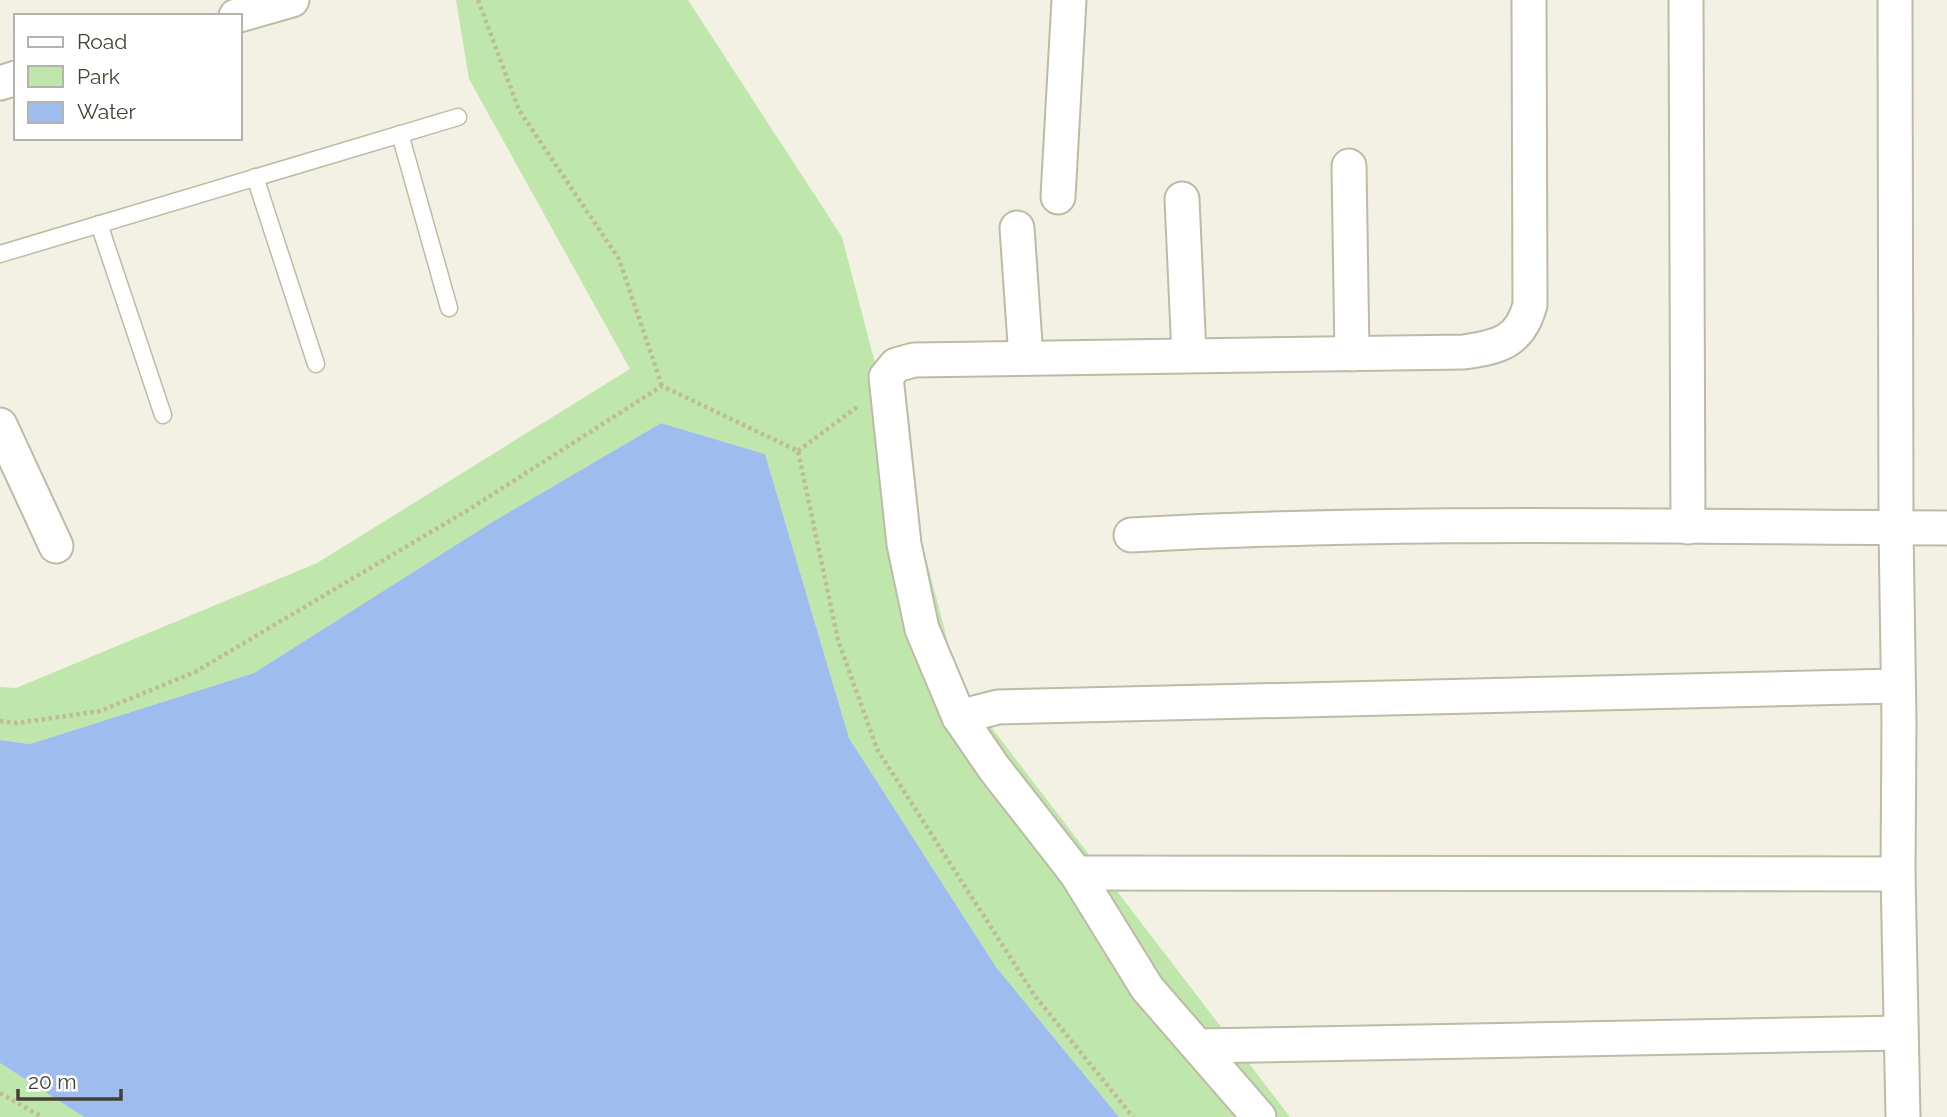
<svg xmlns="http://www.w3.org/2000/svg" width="1947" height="1117" font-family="Raleway,sans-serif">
<rect width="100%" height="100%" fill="#f2f1e3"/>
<!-- green -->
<g fill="#bfe7ac">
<path d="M456 0H688L842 237 959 685 1290 1117H1119L996 967 849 738 765 454 661 423 489 524 254 673 30 744 0 740V687L16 688 317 563 630 369 469 79Z"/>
<path d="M0 1063 84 1117H0Z"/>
</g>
<!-- water -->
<path fill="#9fbcef" d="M661 423 765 454 849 738 996 967 1119 1117H84L0 1063V740L30 744 254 673 489 524Z"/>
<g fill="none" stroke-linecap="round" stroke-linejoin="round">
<!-- lane casing -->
<g stroke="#bdbaa6" stroke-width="19">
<g id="lane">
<path d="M400 134 449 308"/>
<path d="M255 177 316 364"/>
<path d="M99 224 163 415"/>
<path d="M0 254 458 117"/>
</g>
</g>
<!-- street casing -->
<g stroke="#bdbaa6" stroke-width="37">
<g id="street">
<path d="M1686 0 1688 527"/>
<path d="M1895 0 1896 528 1899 722 1898 874 1903 1117"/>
<path d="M236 16 292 0"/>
<path d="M0 83 16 78"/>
<path d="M1349 166 1352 354"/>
<path d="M1058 197 1069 0"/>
<path d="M1182 199 1189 355"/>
<path d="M1017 228 1026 358"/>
<path d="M0 425 56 546"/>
<path d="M1131 535C1402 520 1675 527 1947 528"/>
<path d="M959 717 998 707 1897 686"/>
<path d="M1076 873 1898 874"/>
<path d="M1198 1046 1901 1033"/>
<path d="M1259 1117 1147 988 1076 873 994 768 959 717 922 629 904 544 886 377 896 365 914 360 1464 352C1499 347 1520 342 1530 305L1529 0"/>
</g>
</g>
<!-- path -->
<g stroke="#bfba97" stroke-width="4.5" stroke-dasharray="3.5 3.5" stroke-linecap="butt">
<path d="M478 0 519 110 619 259 662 386"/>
<path d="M798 451 857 407"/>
<path d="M0 721 17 723 100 711 195 672 468 510 662 386 798 451 838 640 877 749 1035 996 1133 1117"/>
<path d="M0 1093 42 1117"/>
</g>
<!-- lane -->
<use href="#lane" stroke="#fff" stroke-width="16"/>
<!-- street -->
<use href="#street" stroke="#fff" stroke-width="33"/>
</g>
<!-- legend -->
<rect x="14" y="14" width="228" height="126" fill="#ffffff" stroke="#b4b3ae" stroke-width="2"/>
<rect x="28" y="37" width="35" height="10" fill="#ffffff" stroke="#b4b3ae" stroke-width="2"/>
<text x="77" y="49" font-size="21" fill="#444134">Road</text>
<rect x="28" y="66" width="35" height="21" fill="#bfe7ac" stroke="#b4b3ae" stroke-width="2"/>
<text x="77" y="84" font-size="21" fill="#444134">Park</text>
<rect x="28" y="102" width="35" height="21" fill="#9fbcef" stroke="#b4b3ae" stroke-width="2"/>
<text x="77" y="119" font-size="21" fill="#444134">Water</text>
<!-- scale -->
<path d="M18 1089v10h103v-10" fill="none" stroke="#444134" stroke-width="3.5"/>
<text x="28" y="1089" font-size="21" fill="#444134" stroke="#ffffff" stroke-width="5" paint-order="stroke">20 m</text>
</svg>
